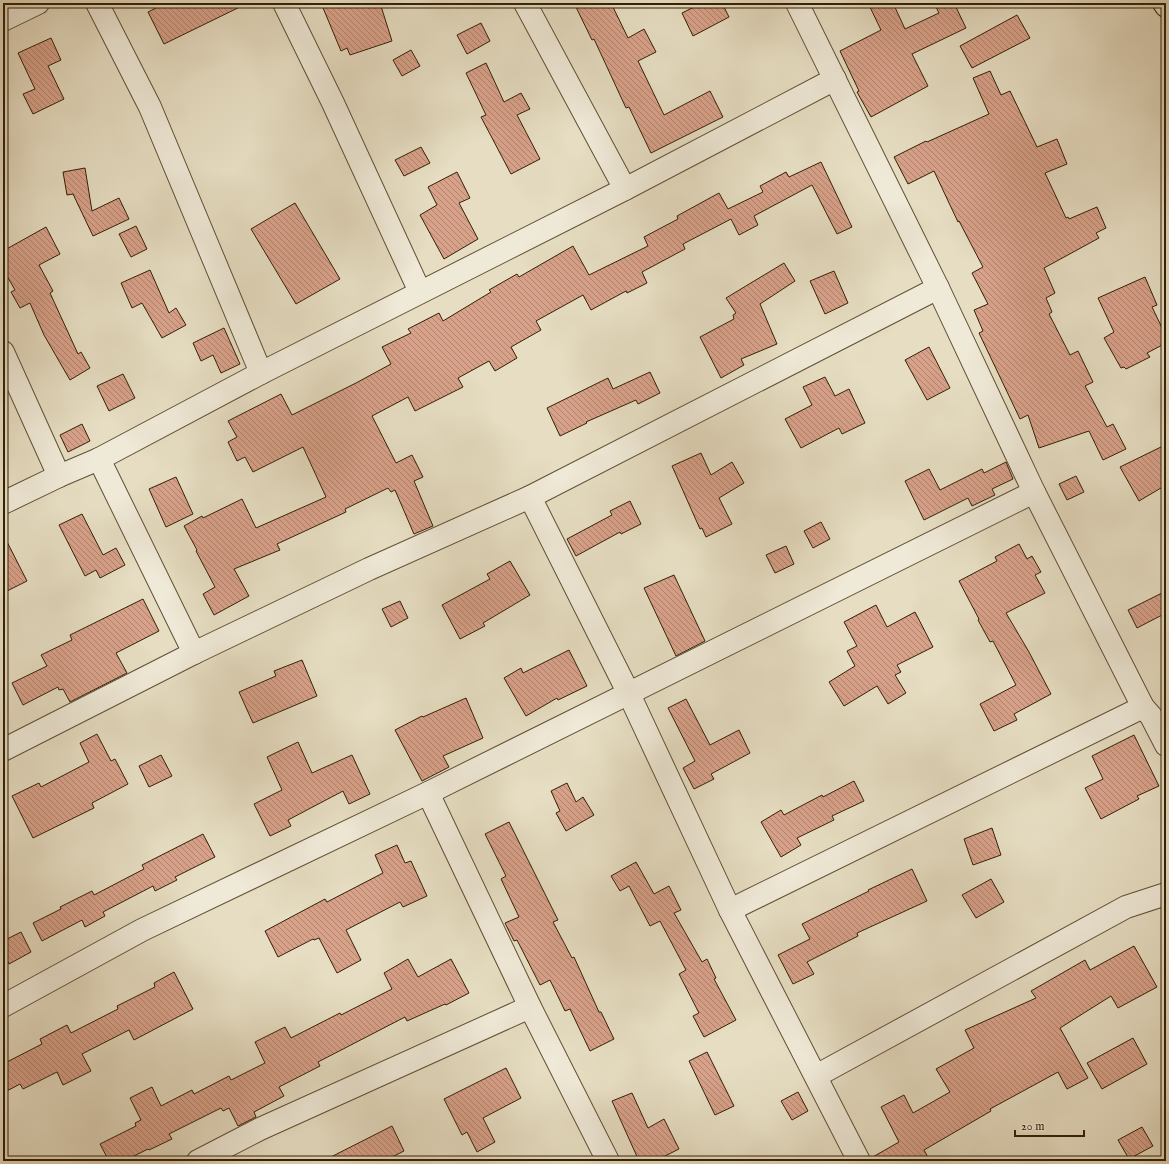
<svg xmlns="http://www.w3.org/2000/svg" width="1169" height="1164" font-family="'IM FELL English',serif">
<defs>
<pattern id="building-back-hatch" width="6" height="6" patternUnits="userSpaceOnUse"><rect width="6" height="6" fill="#d8a18a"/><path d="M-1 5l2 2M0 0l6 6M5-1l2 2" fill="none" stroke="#b0836f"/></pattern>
</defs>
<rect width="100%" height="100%" fill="#e6ddc2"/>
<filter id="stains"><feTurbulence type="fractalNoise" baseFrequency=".005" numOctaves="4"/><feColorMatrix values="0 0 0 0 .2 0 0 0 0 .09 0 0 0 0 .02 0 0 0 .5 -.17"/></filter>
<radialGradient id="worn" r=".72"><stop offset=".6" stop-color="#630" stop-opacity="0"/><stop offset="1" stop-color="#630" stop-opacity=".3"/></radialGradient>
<!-- building -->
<g fill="url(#building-back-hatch)" stroke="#332004">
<path d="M166 3H248L164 44 148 12Z"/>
<path d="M321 3H380L392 41 350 55 347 48 341 51Z"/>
<path d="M574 3H611L628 38 644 29 656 52 638 61 664 115 710 91 723 117 651 153 629 107 626 108 594 39 592 40Z"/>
<path d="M702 3H722L729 17 693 36 682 13Z"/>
<path d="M868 3H893L905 29 939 13 934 3H954L966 28 912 54 928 86 871 117 857 92 859 91 840 51 881 30Z"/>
<path d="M1017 15 1030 38 972 68 960 46Z"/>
<path d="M481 23 490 41 467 54 457 35Z"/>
<path d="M51 38 61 60 48 66 64 99 33 114 23 94 35 89 18 53Z"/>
<path d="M411 50 420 66 402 76 393 60Z"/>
<path d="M486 63 504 102 521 93 530 109 517 115 540 159 511 174 481 117 486 115 466 73Z"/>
<path d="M990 71 1001 95 1010 91 1037 147 1057 139 1067 164 1045 173 1066 218 1068 217 1069 219 1097 207 1106 228 1096 233 1099 238 1044 268 1055 293 1046 298 1052 312 1049 314 1070 355 1078 351 1093 382 1085 386 1107 427 1113 424 1126 449 1103 460 1089 431 1039 448 1028 415 1020 419 979 333 983 331 974 310 988 304 972 273 983 267 959 221 958 222 934 171 908 184 894 157 926 141 927 142 989 114 973 78Z"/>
<path d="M421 147 430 163 404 176 395 160Z"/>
<path d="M821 162 852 227 837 234 812 185 754 216 758 225 739 235 731 219 683 244 685 249 642 272 647 283 627 293 626 291 591 310 583 295 536 321 541 330 511 347 517 358 495 371 489 361 458 378 463 387 415 411 408 397 372 416 396 463 412 455 423 477 414 481 433 526 414 534 395 490 391 492 388 488 345 509 346 512 277 544 280 550 234 569 249 596 214 615 203 594 215 587 196 551 197 550 184 526 202 516 203 518 242 499 256 528 326 497 303 447 253 472 245 457 237 461 228 442 237 437 228 421 281 394 292 415 356 383 391 364 382 347 411 333 408 329 439 313 443 321 491 292 489 290 517 274 519 277 573 246 589 275 648 246 644 237 678 219 677 216 719 193 728 209 763 192 760 186 786 172 789 177Z"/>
<path d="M85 168 92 211 119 198 129 219 93 236 73 194 67 195 63 172Z"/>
<path d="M457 172 470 198 459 203 478 239 444 259 420 215 437 205 428 187Z"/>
<path d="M295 203 340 279 296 304 251 229Z"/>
<path d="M136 226 147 249 131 257 119 234Z"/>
<path d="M46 227 60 254 39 265 53 291 50 293 78 354 81 352 90 368 70 380 44 335 30 303 20 308 11 292 15 290 3 269V251Z"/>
<path d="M784 263 795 281 760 304 777 344 741 359 744 365 721 378 700 337 734 319 733 315 736 313 726 298Z"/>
<path d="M150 270 169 313 176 308 186 325 162 338 142 303 132 308 121 283Z"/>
<path d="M834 271 848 303 825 314 810 281Z"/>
<path d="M1145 277 1157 305 1152 307 1166 336V343L1147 353 1150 357 1126 369 1124 367 1121 368 1104 338 1114 332 1098 298Z"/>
<path d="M224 328 240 364 221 373 213 355 201 361 193 343Z"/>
<path d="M929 347 950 388 927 400 905 360Z"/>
<path d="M650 372 660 393 638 404 636 400 586 422 587 423 560 436 547 408 608 378 613 389Z"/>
<path d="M123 374 135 398 109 411 97 386Z"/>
<path d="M825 377 835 396 849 389 865 423 842 434 839 428 801 448 785 419 812 405 803 387Z"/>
<path d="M82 424 90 441 68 452 60 435Z"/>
<path d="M1161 447 1166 459V485L1139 501 1120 467Z"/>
<path d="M701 453 711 475 732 462 744 483 719 498 732 524 706 537 702 528 700 529 672 466Z"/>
<path d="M1006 462 1013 479 992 489 995 495 972 506 968 498 924 520 905 481 929 469 940 490 982 469 984 473Z"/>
<path d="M1076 476 1084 492 1067 500 1059 484Z"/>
<path d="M176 477 193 514 166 527 149 489Z"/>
<path d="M630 501 641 524 621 534 620 532 576 556 567 539 612 515 610 511Z"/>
<path d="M82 514 103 555 116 548 125 565 100 578 96 570 85 576 59 525Z"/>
<path d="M821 522 830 539 813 548 804 531Z"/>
<path d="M3 534 27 581 3 593Z"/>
<path d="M1019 544 1027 559 1032 556 1041 572 1035 575 1045 593 1006 613 1029 652 1051 694 1014 714 1017 720 994 731 980 704 1016 685 993 641 990 642 978 620 979 619 959 581 997 561 995 557Z"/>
<path d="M786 546 794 564 775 573 766 555Z"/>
<path d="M510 561 530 595 483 623 485 626 460 639 442 605 490 579 487 574Z"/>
<path d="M674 575 705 641 676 656 644 588Z"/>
<path d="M1166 591V613L1137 628 1128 610Z"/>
<path d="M143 599 159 631 116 653 127 673 70 702 63 689 59 690 58 687 23 705 12 683 47 666 41 655 72 640 70 635Z"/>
<path d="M400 601 408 618 391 627 382 609Z"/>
<path d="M876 605 887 627 915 612 933 647 897 665 901 672 895 675 906 693 888 704 877 686 844 706 829 682 855 666 847 651 857 646 844 622Z"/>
<path d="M569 650 587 686 558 700 557 698 526 716 504 678 521 668 523 673Z"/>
<path d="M302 660 317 696 253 723 239 692 276 676 274 671Z"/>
<path d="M466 698 483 738 443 756 449 767 422 781 395 730 422 716 423 717Z"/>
<path d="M686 699 710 745 739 730 750 753 711 774 714 779 694 789 683 768 695 761 668 708Z"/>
<path d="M97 734 111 761 115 759 128 784 92 803 94 808 33 838 12 796 39 783 41 787 89 762 80 743Z"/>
<path d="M1134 735 1159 786 1137 796 1139 799 1101 819 1085 788 1103 779 1092 756Z"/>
<path d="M298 742 312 773 352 755 370 794 349 804 343 791 288 820 291 826 270 836 254 804 282 790 267 757Z"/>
<path d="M161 755 172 776 149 787 139 766Z"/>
<path d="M854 781 864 801 832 816 834 820 797 838 801 845 781 857 761 822 781 810 784 815 822 795 823 797Z"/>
<path d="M567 783 576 802 583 797 594 815 566 831 556 813 560 811 551 791Z"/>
<path d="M509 822 558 920 553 922 572 958 574 957 599 1012H601L614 1039 590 1051 570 1009 565 1011 550 980 540 985 517 940 514 941 505 923 519 917 501 879 506 876 485 834Z"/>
<path d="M992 828 1001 855 973 865 964 839Z"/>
<path d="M203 834 215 857 175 877 177 880 155 891 153 886 103 912 105 916 85 927 82 920 42 941 33 923 61 909 60 907 92 891 94 895 144 869 142 865Z"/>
<path d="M397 845 405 863 411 861 427 896 403 907 400 902 346 930 361 960 337 973 319 938 314 940 313 939 278 957 265 931 325 899 327 902 383 873 375 855Z"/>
<path d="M636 862 654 894 669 886 681 910 674 913 702 962 707 959 716 978 714 979 736 1020 704 1037 693 1016 699 1013 679 974 686 970 660 921 650 926 629 886 620 891 611 876Z"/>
<path d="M912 869 927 901 857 933 858 936 807 962 814 974 793 984 778 955 810 939 802 924 869 891 868 890Z"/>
<path d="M991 879 1004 902 976 918 962 895Z"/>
<path d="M21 932 31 952 9 964 3 952V941Z"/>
<path d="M1134 946 1157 987 1118 1008 1111 996 1060 1028 1088 1078 1067 1089 1058 1072 990 1109 991 1111 924 1150 930 1161H871V1158L899 1142 881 1107 904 1095 913 1113 950 1092 936 1069 974 1048 965 1030 1036 998 1031 991 1085 960 1090 970Z"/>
<path d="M408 959 418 977 451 959 469 993 446 1005 445 1004 407 1021 405 1017 318 1062 320 1066 279 1087 284 1096 254 1112 256 1117 238 1126 229 1108 223 1111 221 1108 169 1134 172 1139 149 1150 148 1149 124 1161H109L100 1144 136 1126 135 1123 141 1120 130 1098 152 1087 161 1106 192 1090 194 1094 229 1076 231 1080 265 1063 255 1042 285 1027 291 1038 340 1013 341 1015 392 989 384 973Z"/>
<path d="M174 972 193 1009 134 1040 129 1030 82 1054 91 1071 63 1085 57 1072 23 1089 20 1084 3 1093V1064L42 1044 40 1039 67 1025 71 1033 118 1009 117 1006 155 987 154 983Z"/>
<path d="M1133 1038 1147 1064 1102 1089 1087 1063Z"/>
<path d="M707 1052 734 1106 715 1115 689 1061Z"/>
<path d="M506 1068 521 1098 483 1118 495 1142 477 1152 467 1132 462 1135 444 1099Z"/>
<path d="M798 1092 808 1111 792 1120 781 1101Z"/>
<path d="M632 1093 648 1128 664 1119 679 1149 655 1161H639L612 1101Z"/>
<path d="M392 1126 404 1151 384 1161H323Z"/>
<path d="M1142 1127 1153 1146 1129 1159 1118 1140Z"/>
</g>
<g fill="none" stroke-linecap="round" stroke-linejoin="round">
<!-- street casing -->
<g stroke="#604f34" stroke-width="24">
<g id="street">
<path d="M97 3 150 107 261 373"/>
<path d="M284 3 333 103 420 292"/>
<path d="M525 3 625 189"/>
<path d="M797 3 938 288 1034 492 1143 707 1151 716 1166 745"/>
<path d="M3 20 38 3"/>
<path d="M3 352 59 476"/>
<path d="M99 459 194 653"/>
<path d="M530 497 629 694 730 910 859 1161"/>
<path d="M3 503 59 476 99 459 261 373 625 189 835 79"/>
<path d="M3 750 194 653 369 569 530 497 938 288"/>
<path d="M428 793 530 1007 608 1161"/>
<path d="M730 910 1143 707"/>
<path d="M3 1006 142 930 428 793 1034 492"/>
<path d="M816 1076 1126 907 1166 894"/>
<path d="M198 1161 260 1129 530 1007"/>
</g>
</g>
<!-- secondary casing -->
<g stroke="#332004" stroke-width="24">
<path id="secondary" d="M1164 3 1166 6"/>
</g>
<!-- street -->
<use href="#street" stroke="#efe9d7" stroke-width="22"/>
<!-- secondary -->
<use href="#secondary" stroke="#efe9d7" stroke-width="22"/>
</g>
<!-- margin -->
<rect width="1169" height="1164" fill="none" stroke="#e6ddc2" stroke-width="16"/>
<rect x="4" y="4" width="1161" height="1156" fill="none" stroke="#332004" stroke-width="2"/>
<rect x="8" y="8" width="1153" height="1148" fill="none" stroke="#332004"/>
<!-- scale -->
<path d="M1015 1130v6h69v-6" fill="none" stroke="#332004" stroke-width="2"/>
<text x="1021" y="1130" font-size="12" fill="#332004" stroke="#efe9d7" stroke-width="3" paint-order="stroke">20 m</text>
<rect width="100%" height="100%" filter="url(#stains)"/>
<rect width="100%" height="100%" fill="url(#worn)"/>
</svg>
